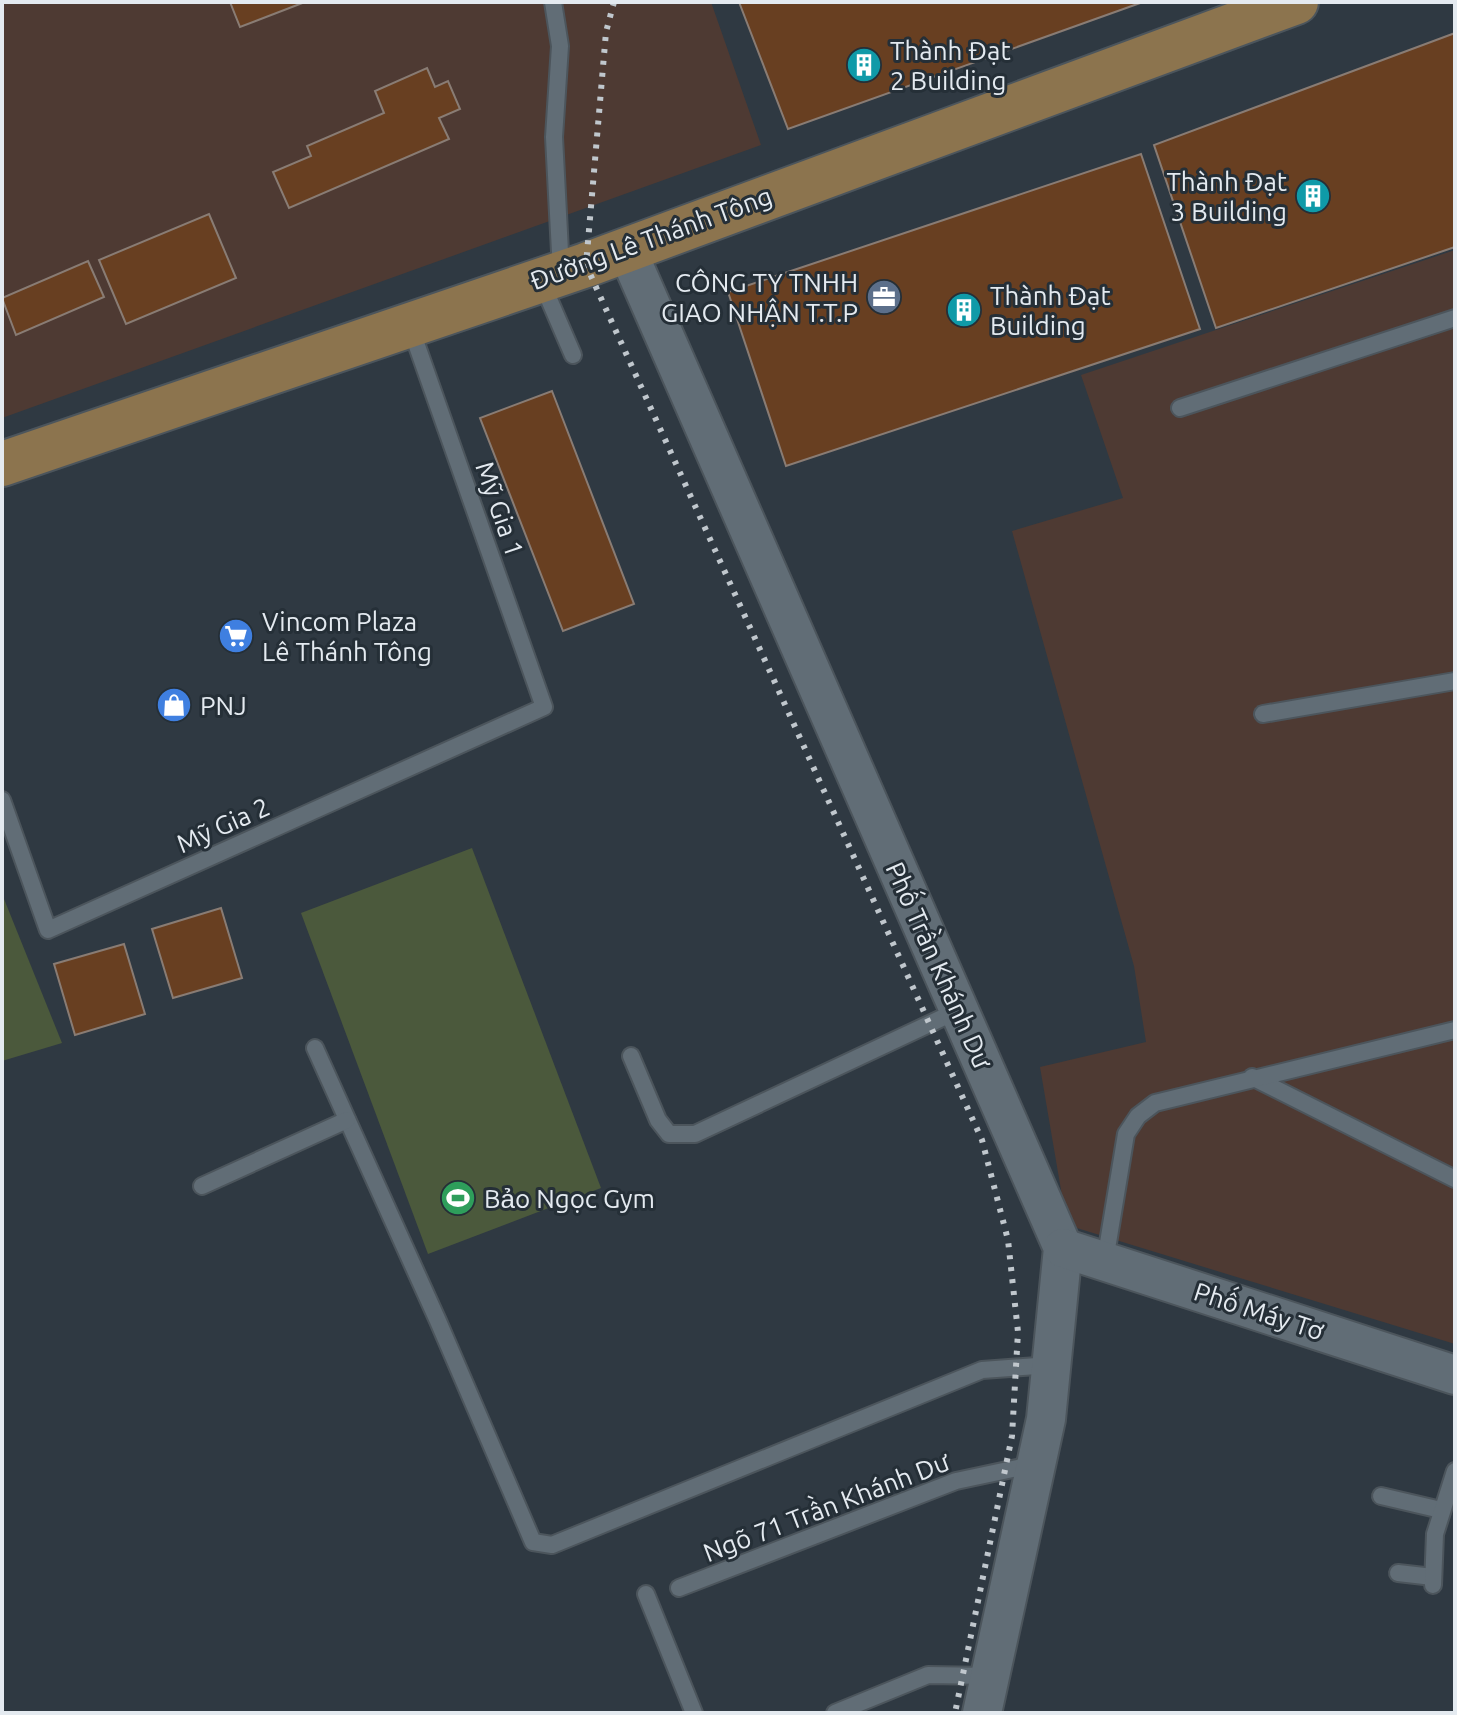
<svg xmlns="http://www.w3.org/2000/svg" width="1457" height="1715" font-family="Ubuntu,sans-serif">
<rect width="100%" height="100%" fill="#2f3942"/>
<!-- industrial -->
<g fill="#4e3a33">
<path d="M2 2H711L761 145 2 418Z"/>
<path d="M1455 250V1344L1067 1225 1040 1067 1146 1042 1134 966 1012 531 1123 498 1081 375Z"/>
</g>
<!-- green -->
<g fill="#4b593c">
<path d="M472 848 601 1188 428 1254 301 913Z"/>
<path d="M2 894 62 1043 2 1061Z"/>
</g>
<!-- building -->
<g fill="#683f21" stroke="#897c74" stroke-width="2">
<path d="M230 2H305L240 27Z"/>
<path d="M739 2H1143L788 129Z"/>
<path d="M1455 33V247L1216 328 1154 145Z"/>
<path d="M427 68 435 87 448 81 460 109 439 118 449 139 289 208 273 172 311 156 307 146 384 113 375 91Z"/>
<path d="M1141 154 1200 329 786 466 728 292Z"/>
<path d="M209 214 236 278 126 324 99 260Z"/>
<path d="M88 261 104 297 16 335 2 298Z"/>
<path d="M552 391 634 604 563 631 480 418Z"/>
<path d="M221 908 242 978 173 998 152 929Z"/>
<path d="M124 944 145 1014 75 1035 54 964Z"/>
</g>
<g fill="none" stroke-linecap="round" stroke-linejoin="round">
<!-- service casing -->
<g stroke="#4c555c" stroke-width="20">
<g id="service">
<path d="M553 2 560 46 554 137 561 271"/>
<path d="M542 283 573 355"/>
<path d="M1180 408 1455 318"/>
<path d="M1263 714 1455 681"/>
<path d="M2 800 48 930 544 707 410 326"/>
<path d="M315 1048 438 1321 533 1542 552 1545 982 1370 1051 1365"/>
<path d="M631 1056 658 1120 669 1134H695L959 1010"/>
<path d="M1252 1077 1455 1179"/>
<path d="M202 1186 347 1120"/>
<path d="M1105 1261 1126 1134 1138 1116 1155 1103 1455 1030"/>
<path d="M1381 1496 1441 1510"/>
<path d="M1398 1573 1433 1577"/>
<path d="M1433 1585 1435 1534 1455 1471"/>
<path d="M679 1588 956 1481 1036 1464"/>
<path d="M646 1594 694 1713"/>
<path d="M835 1713 928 1675 990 1676"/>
</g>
</g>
<!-- tertiary casing -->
<g stroke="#4c555c" stroke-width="42">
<g id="tertiary">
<path d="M626 248 1063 1248 1046 1419 982 1713"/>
<path d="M1063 1248 1455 1375"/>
</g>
</g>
<!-- primary casing -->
<g stroke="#4c555c" stroke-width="48">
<path id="primary" d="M2 464 586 265 1296 2"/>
</g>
<!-- service -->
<use href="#service" stroke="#616d76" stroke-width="16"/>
<!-- tertiary -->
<use href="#tertiary" stroke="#616d76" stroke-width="38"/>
<!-- primary -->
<use href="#primary" stroke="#8c744e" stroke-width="44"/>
<!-- rail -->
<path stroke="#c0c7cd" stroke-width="6" stroke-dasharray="4 8" stroke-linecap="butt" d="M614 2 606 32 586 265 982 1140 1008 1240 1018 1332 1012 1436 955 1713"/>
</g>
<!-- icons -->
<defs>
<g id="building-disc" transform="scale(1.8)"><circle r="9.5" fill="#0f9aa8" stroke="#252f37"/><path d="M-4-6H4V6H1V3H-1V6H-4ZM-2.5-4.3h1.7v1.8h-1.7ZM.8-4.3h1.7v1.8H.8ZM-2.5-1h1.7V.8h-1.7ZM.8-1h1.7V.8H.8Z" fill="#fff"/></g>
<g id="office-disc" transform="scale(1.8)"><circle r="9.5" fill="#5c6f8a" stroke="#252f37"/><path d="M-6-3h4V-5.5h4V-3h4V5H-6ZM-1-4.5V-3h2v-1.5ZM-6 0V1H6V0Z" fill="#fff"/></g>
<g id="supermarket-disc" transform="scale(1.8)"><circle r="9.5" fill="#3f7fe0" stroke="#252f37"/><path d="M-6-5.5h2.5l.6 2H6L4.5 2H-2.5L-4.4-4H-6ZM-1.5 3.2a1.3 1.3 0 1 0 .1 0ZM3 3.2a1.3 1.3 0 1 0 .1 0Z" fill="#fff"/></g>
<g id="shop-disc" transform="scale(1.8)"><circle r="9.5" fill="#3f7fe0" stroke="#252f37"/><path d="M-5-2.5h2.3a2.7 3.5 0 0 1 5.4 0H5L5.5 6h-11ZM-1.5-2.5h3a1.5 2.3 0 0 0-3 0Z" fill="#fff"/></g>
<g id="stadium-disc" transform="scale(1.8)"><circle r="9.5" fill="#2e9e5b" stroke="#252f37"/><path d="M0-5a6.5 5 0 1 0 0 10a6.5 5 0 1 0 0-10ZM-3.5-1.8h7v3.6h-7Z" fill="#fff"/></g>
</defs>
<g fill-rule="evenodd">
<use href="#building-disc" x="864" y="65"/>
<use href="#building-disc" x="1313" y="196"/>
<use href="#office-disc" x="884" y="297"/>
<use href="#building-disc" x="964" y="310"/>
<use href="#supermarket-disc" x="236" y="636"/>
<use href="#shop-disc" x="174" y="705"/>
<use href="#stadium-disc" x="458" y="1198"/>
</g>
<g text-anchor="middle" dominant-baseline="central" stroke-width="6" stroke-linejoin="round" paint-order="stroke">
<!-- poi labels -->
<g font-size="26" fill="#e4eaf0" stroke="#252f37" text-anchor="start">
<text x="890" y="50">Thành Đạt<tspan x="890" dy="30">2 Building</tspan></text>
<text x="1287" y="181" text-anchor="end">Thành Đạt<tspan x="1287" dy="30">3 Building</tspan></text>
<text x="858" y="282" text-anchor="end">CÔNG TY TNHH<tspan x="858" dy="30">GIAO NHẬN T.T.P</tspan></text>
<text x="990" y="295">Thành Đạt<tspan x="990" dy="30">Building</tspan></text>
<text x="262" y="621">Vincom Plaza<tspan x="262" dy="30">Lê Thánh Tông</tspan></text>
<text x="200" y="705">PNJ</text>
<text x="484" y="1198">Bảo Ngọc Gym</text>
</g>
<!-- street labels -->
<g font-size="26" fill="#e4eaf0" stroke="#252f37">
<text transform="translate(651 238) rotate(-20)">Đường Lê Thánh Tông</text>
<text transform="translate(500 509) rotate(71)">Mỹ Gia 1</text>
<text transform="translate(223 825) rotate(-24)">Mỹ Gia 2</text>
<text transform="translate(939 965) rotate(66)">Phố Trần Khánh Dư</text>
<text transform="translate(1259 1311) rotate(18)">Phố Máy Tơ</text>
<text transform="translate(826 1507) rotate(-21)">Ngõ 71 Trần Khánh Dư</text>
</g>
</g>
<!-- border -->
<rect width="1457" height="1715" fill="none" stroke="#e4eaf0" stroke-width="8"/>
</svg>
